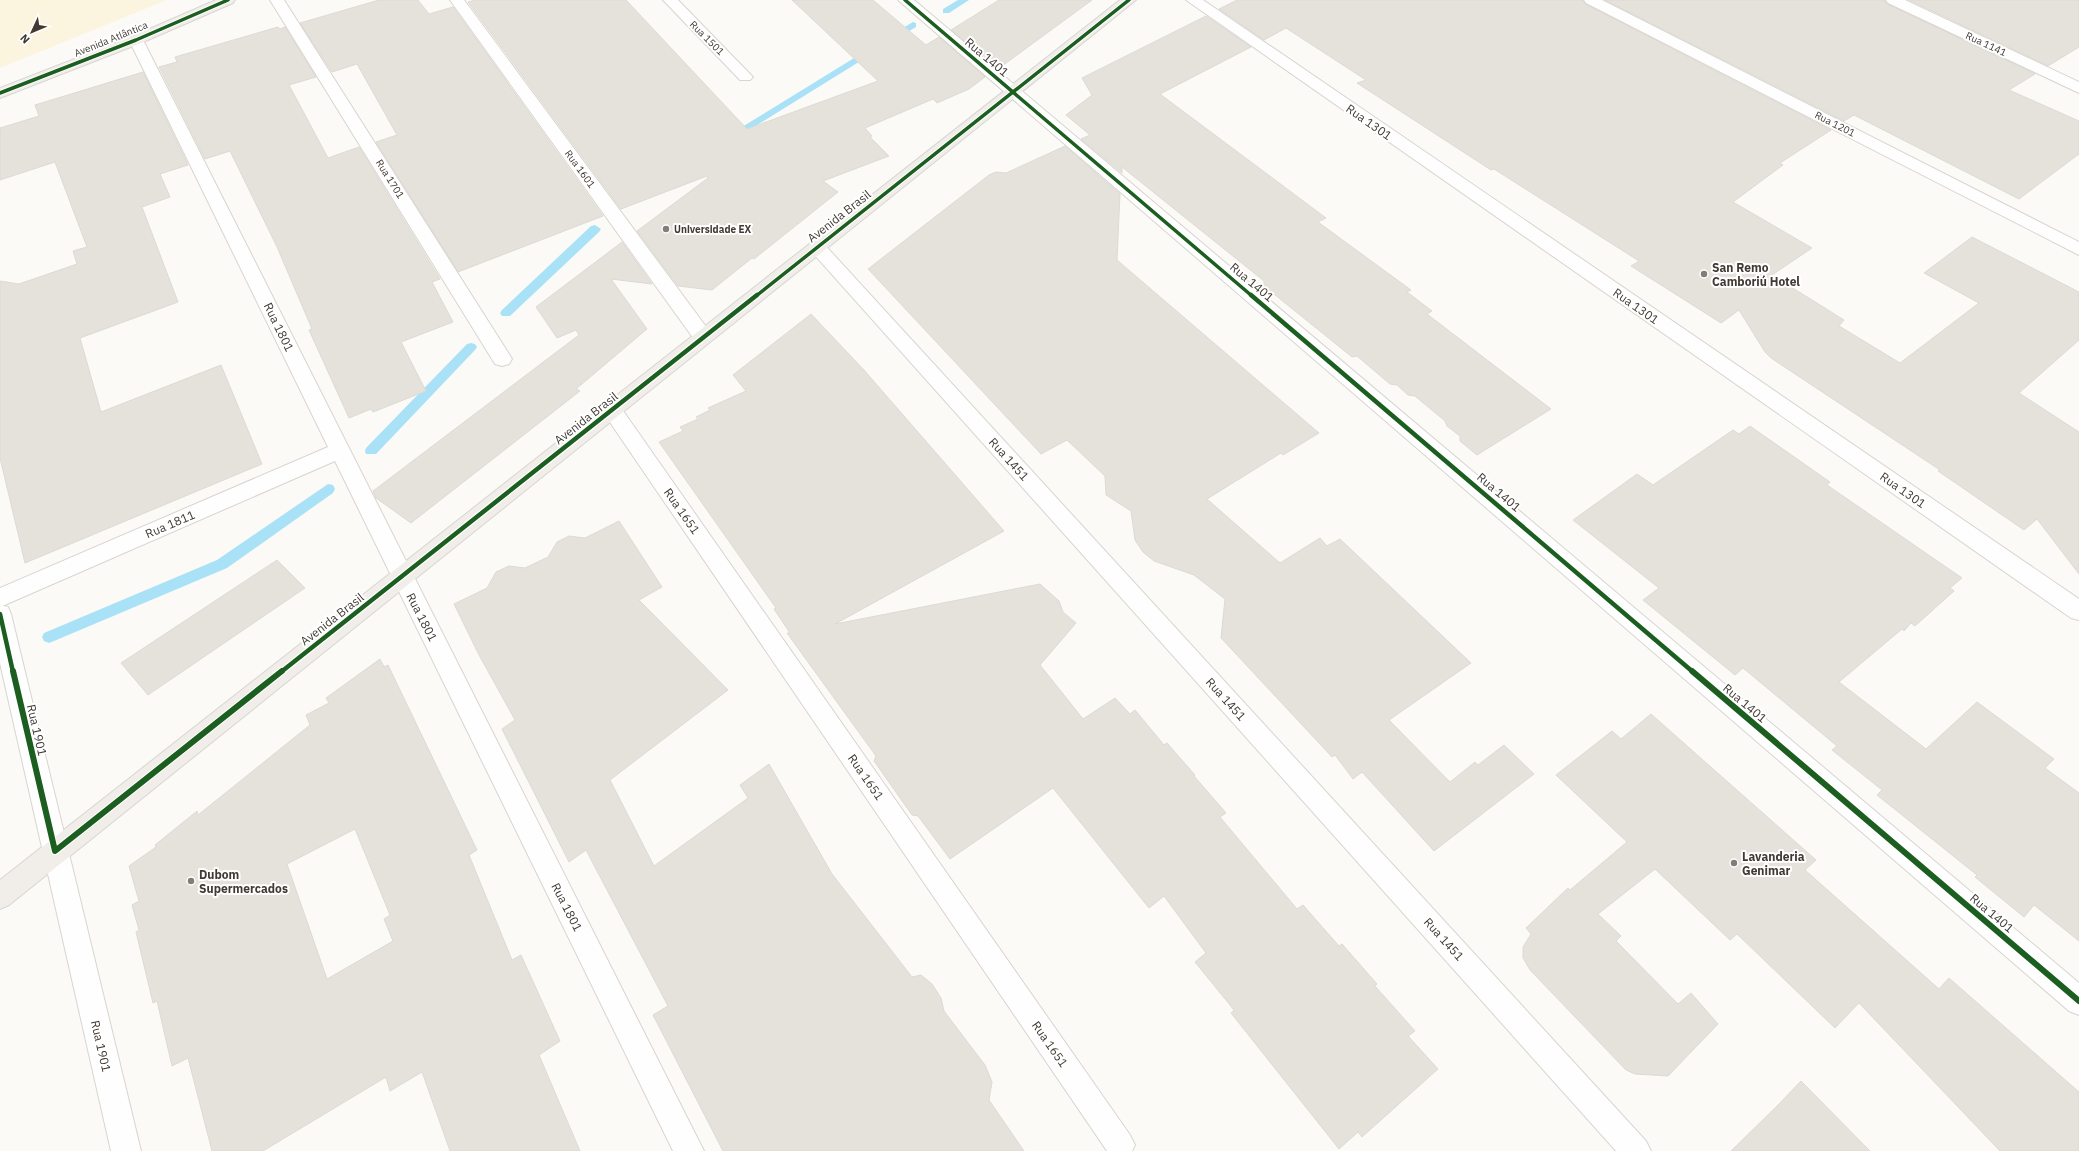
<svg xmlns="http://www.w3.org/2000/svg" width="2079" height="1151" font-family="'IBM Plex Sans',sans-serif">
<rect width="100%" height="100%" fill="#fcfaf7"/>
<!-- sand -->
<path fill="#fbf5df" d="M0 0H167L0 68Z"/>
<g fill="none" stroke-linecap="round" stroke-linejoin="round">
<!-- stream -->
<g fill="#a9e2f6" fill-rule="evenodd">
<path d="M958 0H969L949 13H943V9Z"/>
<path d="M913 22 916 23V27L894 40H888L886 38Z"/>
<path d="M872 47 877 50 875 52 733 140H725L724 138Z"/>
<path d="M595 225 601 229 599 232 510 316H502L500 313 502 310 591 226Z"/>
<path d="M471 343 475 344 477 347 475 350 376 454H366L365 451 366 448 467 344Z"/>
<path d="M328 484 333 485 335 489 333 493 227 568 54 641 49 643 44 641 42 637 44 633 217 560Z"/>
</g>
</g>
<!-- building -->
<g fill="#e5e1db" stroke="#dddad4" fill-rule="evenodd">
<path d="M379 0H418L429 14 453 7 603 216 458 272 376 142 397 135 357 64 332 72 300 23Z"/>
<path d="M475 0H626L747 129 878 81 792 0H873L926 45 939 37 985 77 969 89 937 103 933 99 865 128 872 136 870 137 889 156 823 181 838 192 754 259 752 258 712 290 678 286 637 231 708 178 707 176 621 209 468 2Z"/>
<path d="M999 0H1092L998 69 951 30Z"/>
<path d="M1237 0H1583L1585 4 1831 130 1780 163 1783 165 1733 202 1812 248 1772 275 1844 320 1839 326 1900 363 1979 303 1924 273 1972 237 2079 292V340L2019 393 2079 432V574L2037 519 2024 530 1938 471 1940 470 1771 358 1765 352 1739 310 1721 323 1631 266 1639 261 1494 169 1491 170 1357 83 1366 80 1286 28 1264 40 1219 9Z"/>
<path d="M1605 0H1885L1887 4 2035 74 2009 90 2079 121V154L2019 199 1854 115 1844 121Z"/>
<path d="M1909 0H2079V47L2048 66Z"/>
<path d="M1206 16 1251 47 1160 94 1326 218 1318 222 1411 290 1407 292 1432 311 1427 314 1551 409 1477 455 1460 441V436L1447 426 1445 421 1415 396 1408 395 1397 385 1390 384 1357 356 1352 357 1264 286V281L1122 167V173L1081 139 1090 135 1066 115 1092 95 1082 78Z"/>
<path d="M278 27 280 29 285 27 316 77 289 85 328 158 359 147 440 279 432 282 453 322 401 342 426 391 373 412 371 409 349 418 309 330 312 329 277 247 230 151 205 159 159 67 177 62 175 57Z"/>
<path d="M143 72 188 165 160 174 170 197 142 207 178 302 80 338 101 412 221 365 262 464 25 563 0 458V281L19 284 77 264 73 251 87 247 55 162 0 180V128L39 116 35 105Z"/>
<path d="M1065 146 1120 194 1117 260 1319 433 1283 455 1281 453 1207 499 1280 563 1320 538 1327 546 1340 539 1471 663 1389 720 1450 782 1475 762 1478 765 1504 745 1534 774 1434 851 1362 772 1353 779 1335 755 1332 757 1221 638 1225 599 1194 575 1154 561 1143 552 1135 540 1131 511 1106 495 1105 476 1067 440 1041 454 868 269 989 175 996 172 1006 173Z"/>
<path d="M622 242 652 284 611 279 647 329 576 389 580 391 411 523 376 498 373 491 579 335 576 330 557 338 536 307Z"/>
<path d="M811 314 864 370 1004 531 835 624 1040 584 1059 601 1063 612 1076 623 1040 665 1083 719 1115 698 1130 714 1135 710 1164 745 1167 743 1195 775 1194 776 1226 813 1220 817 1297 909 1303 905 1339 946 1342 944 1377 984 1375 986 1415 1031 1408 1036 1438 1069 1362 1137 1358 1132 1339 1149 1231 1013 1234 1010 1195 962 1206 953 1164 896 1149 908 1053 788 950 859 918 816 912 815 874 761 876 756 787 633H790L774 609 776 608 659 442 683 431 680 427 698 419 696 417 710 410 708 408 746 391 733 375Z"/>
<path d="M1750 426 1830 482 1827 485 1962 578 1950 588 1954 591 1915 626 1911 623 1904 631 1902 629 1839 682 1926 749 1977 702 2054 759 2045 768 2079 793V941L2034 905 2024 917 1975 877 1977 875 1877 795 1882 790 1832 750 1837 746 1743 668 1735 675 1643 600 1659 588 1573 520 1637 474 1653 485 1733 430 1739 434Z"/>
<path d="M619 521 662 587 639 600 728 690 610 780 654 866 748 798 740 785 769 764 832 874 912 977 921 975 932 984 941 998 944 1011 985 1065 992 1082 989 1100 1024 1151H723L653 1015 668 1006 586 850 569 862 502 729 515 720 479 655 454 604 487 588 496 572 509 566 525 568 548 557 557 542 569 536 585 538Z"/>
<path d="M277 560 305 588 148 695 121 663Z"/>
<path d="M380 659 384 667 388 665 477 850 469 855 512 960 521 955 560 1041 539 1055 580 1151H450L422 1072 390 1091 386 1077 263 1151H212L188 1058 172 1066 157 1001 153 1003 136 932 139 930 132 905 139 901 129 866 156 847 155 845 197 811 198 815 310 725 306 715 329 703 326 698ZM355 829 390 915 384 919 393 941 327 979 287 864Z"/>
<path d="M1651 714 1816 860 1805 870 1939 989 1949 978 2079 1092V1151H2000L1859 1003 1835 1028 1737 934 1730 940 1655 869 1598 914 1621 936 1616 941 1678 1004 1691 993 1718 1024 1668 1076 1635 1074 1626 1070 1530 970 1523 958V947L1531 934 1526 928 1568 888 1570 890 1627 842 1556 775 1612 731 1621 739Z"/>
<path d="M1801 1081 1870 1151H1731L1778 1105Z"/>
</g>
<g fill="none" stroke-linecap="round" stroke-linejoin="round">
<!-- street casing -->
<g stroke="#d8d4cf" stroke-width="2">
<g id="street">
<path d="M270 0H284L509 354 512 359 509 364 502 366 495 364Z"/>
<path d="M450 0H464L710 332 712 337 710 342 703 344 696 342Z"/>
<path d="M663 0H678L750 74 753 77 750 80H740Z"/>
<path d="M898 0H914L2079 983V1015L2069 1011Z"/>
<path d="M1186 0H1203L2079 599V620L2071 618Z"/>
<path d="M1584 0H1602L2079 242V255L1586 3Z"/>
<path d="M1886 0H1905L2079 82V93L1888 3Z"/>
<path d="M136 36 141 37 143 40 704 1151H673L335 461 0 607V588L328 447 129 40 131 37Z"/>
<path d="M817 241 823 243 1646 1141 1651 1151H1616L811 251 808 247 811 243Z"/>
<path d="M612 403 619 405 1130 1135 1135 1145 1132 1151H1107L605 415 602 410 605 405Z"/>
</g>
</g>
<!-- secondary casing -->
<g stroke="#d8d4cf" stroke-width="2">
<path id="secondary" d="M0 605 8 607 11 614 141 1151H111L0 663Z"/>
</g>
<!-- primary casing -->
<g stroke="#d8d6d3" stroke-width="2">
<g id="primary">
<path d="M216 0H235L233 3 141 43 0 98V88L131 37Z"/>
<path d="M1120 0H1136L9 905 0 909V880Z"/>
</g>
</g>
<!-- street -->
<use href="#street" fill="#fffefe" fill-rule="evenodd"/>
<!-- secondary -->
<use href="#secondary" fill="#fffefe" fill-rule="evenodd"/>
<!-- primary -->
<use href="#primary" fill="#f1eee9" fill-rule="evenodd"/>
<!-- cycleway-far2 casing -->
<g stroke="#fff" stroke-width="5.5">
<g id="cycleway-far2">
<path d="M905 0 1252 296"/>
<path d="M0 93 136 40 228 0"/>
<path d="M756 296 1129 0"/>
</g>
</g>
<!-- cycleway-far1 casing -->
<g stroke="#fff" stroke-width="7">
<g id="cycleway-far1">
<path d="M1251 295 1693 672"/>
<path d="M0 614 13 672"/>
<path d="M281 672 757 295"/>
</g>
</g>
<!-- cycleway casing -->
<g stroke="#fff" stroke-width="8">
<g id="cycleway">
<path d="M13 671 55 851 282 671"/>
<path d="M1692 671 2079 1001"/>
</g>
</g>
<!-- cycleway-far2 -->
<use href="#cycleway-far2" stroke="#1b5e20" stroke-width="3.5"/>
<!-- cycleway-far1 -->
<use href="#cycleway-far1" stroke="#1b5e20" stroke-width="4.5"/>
<!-- cycleway -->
<use href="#cycleway" stroke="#1b5e20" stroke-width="6"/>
</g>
<!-- markers -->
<g fill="#827d78" stroke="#fff" stroke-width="1.5">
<circle cx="666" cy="229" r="4"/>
<circle cx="1704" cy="274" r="4"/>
<circle cx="1734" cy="863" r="4"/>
<circle cx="191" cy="881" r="4"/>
</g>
<g text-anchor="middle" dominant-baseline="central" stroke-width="4" stroke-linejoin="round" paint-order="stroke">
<!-- far-street labels -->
<g font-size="10" fill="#413a33" stroke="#fff">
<text transform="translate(707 38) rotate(45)">Rua 1501</text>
<text transform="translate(111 39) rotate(-22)">Avenida Atlântica</text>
<text transform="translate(1986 44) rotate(25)">Rua 1141</text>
<text transform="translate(1835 124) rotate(27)">Rua 1201</text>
<text transform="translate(580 169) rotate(54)">Rua 1601</text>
<text transform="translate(390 179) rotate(58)">Rua 1701</text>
</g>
<!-- far-poi labels -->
<g font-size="10" font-weight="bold" fill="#413a33" stroke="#fff" text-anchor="start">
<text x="674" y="229">Universidade EX</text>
</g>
<!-- street labels -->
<g font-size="12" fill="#413a33" stroke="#fff">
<text transform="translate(987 57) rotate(40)">Rua 1401</text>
<text transform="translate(1369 122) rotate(35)">Rua 1301</text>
<text transform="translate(839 216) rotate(-38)">Avenida Brasil</text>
<text transform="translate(1252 282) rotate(40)">Rua 1401</text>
<text transform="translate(1636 306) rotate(35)">Rua 1301</text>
<text transform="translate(279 327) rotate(64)">Rua 1801</text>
<text transform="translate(586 418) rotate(-38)">Avenida Brasil</text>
<text transform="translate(1009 459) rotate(48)">Rua 1451</text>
<text transform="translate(1903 490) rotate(35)">Rua 1301</text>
<text transform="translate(1499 492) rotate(40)">Rua 1401</text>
<text transform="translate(682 511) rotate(55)">Rua 1651</text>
<text transform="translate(170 524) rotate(-23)">Rua 1811</text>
<text transform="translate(422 617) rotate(63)">Rua 1801</text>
<text transform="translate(332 619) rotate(-38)">Avenida Brasil</text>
<text transform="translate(1226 699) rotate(48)">Rua 1451</text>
<text transform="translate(1745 703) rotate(40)">Rua 1401</text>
<text transform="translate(37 730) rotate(77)">Rua 1901</text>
<text transform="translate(866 777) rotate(55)">Rua 1651</text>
<text transform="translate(567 907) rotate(63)">Rua 1801</text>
<text transform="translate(1992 913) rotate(40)">Rua 1401</text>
<text transform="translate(1444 939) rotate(48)">Rua 1451</text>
<text transform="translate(1050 1044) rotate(55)">Rua 1651</text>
<text transform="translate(101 1046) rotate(77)">Rua 1901</text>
</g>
<!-- poi labels -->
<g font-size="12" font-weight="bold" fill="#413a33" stroke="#fff" text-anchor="start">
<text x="1712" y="267">San Remo<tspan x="1712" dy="14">Camboriú Hotel</tspan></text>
<text x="1742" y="856">Lavanderia<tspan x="1742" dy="14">Genimar</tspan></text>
<text x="199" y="874">Dubom<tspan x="199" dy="14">Supermercados</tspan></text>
</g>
</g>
<!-- north arrow -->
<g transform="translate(32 32) rotate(226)" stroke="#ffffff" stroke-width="3" paint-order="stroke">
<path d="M0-3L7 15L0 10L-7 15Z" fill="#413a33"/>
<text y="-6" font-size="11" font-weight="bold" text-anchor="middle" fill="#413a33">N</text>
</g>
</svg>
